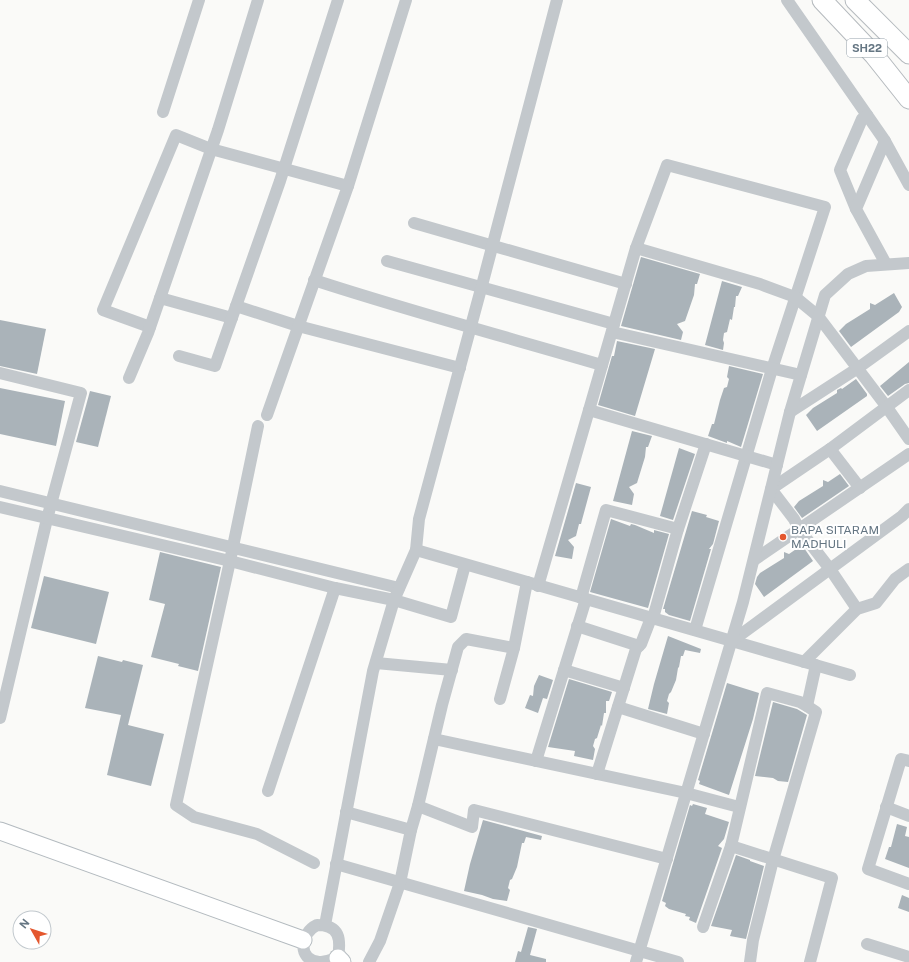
<svg xmlns="http://www.w3.org/2000/svg" width="909" height="962" font-family="'Public Sans',sans-serif">
<rect width="100%" height="100%" fill="#fafaf8"/>
<!-- building -->
<g fill="#aab3b9">
<path d="M641 257 700 274 697 284H695L694 295 685 321 677 324 683 332 681 340 621 326Z"/>
<path d="M722 281 742 287 738 296H736L735 307H734L732 320 730 319 727 332 724 333 723 340 724 343 723 350 705 345Z"/>
<path d="M894 293 902 307 899 312 851 347 839 331 846 324 870 309V303L875 305Z"/>
<path d="M0 320 46 329 37 374 0 366Z"/>
<path d="M617 341 655 349 635 416 598 405 612 356H614Z"/>
<path d="M909 362V383L905 384 888 396 880 386Z"/>
<path d="M729 366 763 374 741 447 727 441V443L708 436 712 424H714L720 400 724 388 727 387 729 379 727 377Z"/>
<path d="M856 379 867 394V396L817 431 806 415 813 408 837 393V390L841 388 842 389Z"/>
<path d="M0 388 65 401 56 446 0 434Z"/>
<path d="M90 391 111 396 98 447 76 442Z"/>
<path d="M632 431 652 436 648 447H646L645 457 637 483 629 487 634 494 632 505 613 501Z"/>
<path d="M679 448 695 454 673 520 660 516Z"/>
<path d="M840 474 849 486 802 518 794 507 799 501 823 486V480L828 482Z"/>
<path d="M576 483 591 487 582 520 581 524H579L576 536 568 540 574 547 572 559 555 556Z"/>
<path d="M692 511 707 515 706 517 719 521 713 544 709 549H711L690 621 669 615 665 612V609H663Z"/>
<path d="M611 519 630 526 631 524 635 525 654 533V530L669 534 648 608 590 592Z"/>
<path d="M802 545 813 561 764 597 755 584 757 577 760 573 784 558V552L789 554Z"/>
<path d="M160 552 221 567 198 671 178 666 179 664 151 657 165 604 149 600Z"/>
<path d="M44 576 109 592 96 644 31 628Z"/>
<path d="M668 636 701 649 700 653 685 650 683 656H681L679 667 678 668 676 680 671 692 669 694 667 701 669 703 667 714 648 709 654 684Z"/>
<path d="M98 656 122 662 123 660 143 665 128 725 164 734 151 786 107 775 121 715 85 708Z"/>
<path d="M539 675 553 680 547 699 543 698 538 713 525 708 530 695 533 696 534 686Z"/>
<path d="M569 679 612 692 609 701H606V713H604L602 726 601 725 597 738 595 739 593 746 595 749 593 760 574 756 575 751 548 747Z"/>
<path d="M727 683 759 693 753 719 729 795 699 784 700 781 698 780Z"/>
<path d="M773 702 797 709 807 715 788 782 778 781 773 778 755 776Z"/>
<path d="M693 804 707 808 705 814 729 822 724 839 718 846 722 848 696 923 689 920 690 917 685 916 686 914 669 909 665 906 666 903 662 901 690 805 692 806Z"/>
<path d="M483 820 542 836 541 840 526 837 524 843H522L517 867 512 879 510 880 508 888 510 890 507 901 493 899 482 895 464 891 470 864Z"/>
<path d="M897 824 907 827 905 836 909 837V868L885 859 889 847H891Z"/>
<path d="M736 855 750 860V861L764 866 746 939 730 936 732 930 711 926Z"/>
<path d="M902 895 909 898V912L898 908Z"/>
<path d="M528 927 537 929 530 955 546 959V962H515L518 951 521 952Z"/>
</g>
<g fill="none" stroke-linecap="round" stroke-linejoin="round">
<!-- secondary casing -->
<g stroke="#b3babf" stroke-width="19">
<g id="secondary">
<path d="M0 831 303 940"/>
<path d="M338 958 342 962"/>
</g>
</g>
<!-- primary casing -->
<g stroke="#b5babe" stroke-width="21">
<g id="primary">
<path d="M822 0 874 55 909 99"/>
<path d="M855 0 909 54"/>
</g>
</g>
<!-- street -->
<g stroke="#c3c8cc" stroke-width="12">
<path d="M787 0 867 115"/>
<path d="M163 112 199 0"/>
<path d="M348 186 406 0"/>
<path d="M856 209 840 170 862 119 867 115 885 141"/>
<path d="M414 223 626 284"/>
<path d="M636 248 667 165 825 207 772 369 695 630"/>
<path d="M387 261 614 324"/>
<path d="M886 264 856 209 885 141 909 185"/>
<path d="M314 280C409 311 506 337 602 365"/>
<path d="M160 298 232 318"/>
<path d="M236 306 298 326 460 368"/>
<path d="M150 327 103 310 176 135 211 149 348 186 267 415"/>
<path d="M612 332 801 375"/>
<path d="M179 356 215 366 280 181 338 0"/>
<path d="M0 373 81 393 47 519 0 718"/>
<path d="M129 378 148 333 218 130 258 0"/>
<path d="M589 410 777 465"/>
<path d="M790 412 858 368 909 331"/>
<path d="M258 426 230 561 176 805 194 817 257 834 314 863"/>
<path d="M830 449 860 488"/>
<path d="M0 491 399 588"/>
<path d="M0 507 230 561 335 588 394 600 451 617 465 565"/>
<path d="M416 550 850 675"/>
<path d="M754 560 909 454"/>
<path d="M538 586 636 248 760 284 795 297 818 316 886 406 909 439"/>
<path d="M581 598 606 510 678 529"/>
<path d="M857 609 830 569 799 529 794 519 771 489 830 449 909 390"/>
<path d="M653 618 678 529 706 444"/>
<path d="M577 626 639 646"/>
<path d="M732 641 902 516 909 509"/>
<path d="M804 662 857 609 876 603 895 579 909 569"/>
<path d="M376 663 452 670"/>
<path d="M564 670 624 688"/>
<path d="M500 699 514 648 527 582"/>
<path d="M618 707 704 734"/>
<path d="M434 739 686 793 739 807"/>
<path d="M536 761 586 599"/>
<path d="M909 761 901 759 868 869 909 884"/>
<path d="M597 774 636 649 641 644 651 618"/>
<path d="M268 791 335 588"/>
<path d="M418 806 442 705 458 647 466 639 514 648"/>
<path d="M886 807 909 816"/>
<path d="M346 812 411 830 418 806 472 827 474 810 667 859"/>
<path d="M336 864 678 962"/>
<path d="M317 925C340 925 341 939 338 958 332 959 326 962 319 962 297 960 300 933 317 925Z"/>
<path d="M325 925 373 671 394 600 416 550 419 519 485 274 557 0"/>
<path d="M703 927 731 846"/>
<path d="M867 944 909 957"/>
<path d="M369 962 380 941 400 883 411 830"/>
<path d="M636 962 743 602 790 412 825 295 848 274 866 266 909 263"/>
<path d="M750 962 753 940 773 860 816 712 807 706"/>
<path d="M810 962 832 878 731 846 767 693 800 702 807 706 816 665"/>
</g>
<!-- secondary -->
<use href="#secondary" stroke="#fff" stroke-width="17"/>
<!-- primary -->
<use href="#primary" stroke="#fff" stroke-width="19"/>
</g>
<!-- markers -->
<circle fill="#e4572e" stroke="#fff" stroke-width="1.5" cx="783" cy="537" r="4"/>
<g text-anchor="middle" dominant-baseline="central" stroke-width="4" stroke-linejoin="round" paint-order="stroke">
<!-- shield labels -->
<rect fill="#fff" stroke="#939fa8" stroke-width="1" x="847" y="39" width="40" height="18" rx="3"/>
<g font-size="11" font-weight="bold" fill="#657683">
<text x="867" y="48">SH22</text>
</g>
<!-- poi labels -->
<g font-size="12" fill="#657683" stroke="#fff" text-anchor="start">
<text x="791" y="530">BAPA SITARAM<tspan x="791" dy="14">MADHULI</tspan></text>
</g>
</g>
<!-- north arrow -->
<g transform="translate(32 930) rotate(309)"><circle r="19" fill="#ffffff" stroke="#c1c8cd"/>
<path d="M0-3L7 15L0 10L-7 15Z" fill="#e4572e"/>
<text y="-6" font-size="11" font-weight="bold" text-anchor="middle" fill="#657683">N</text>
</g>
</svg>
